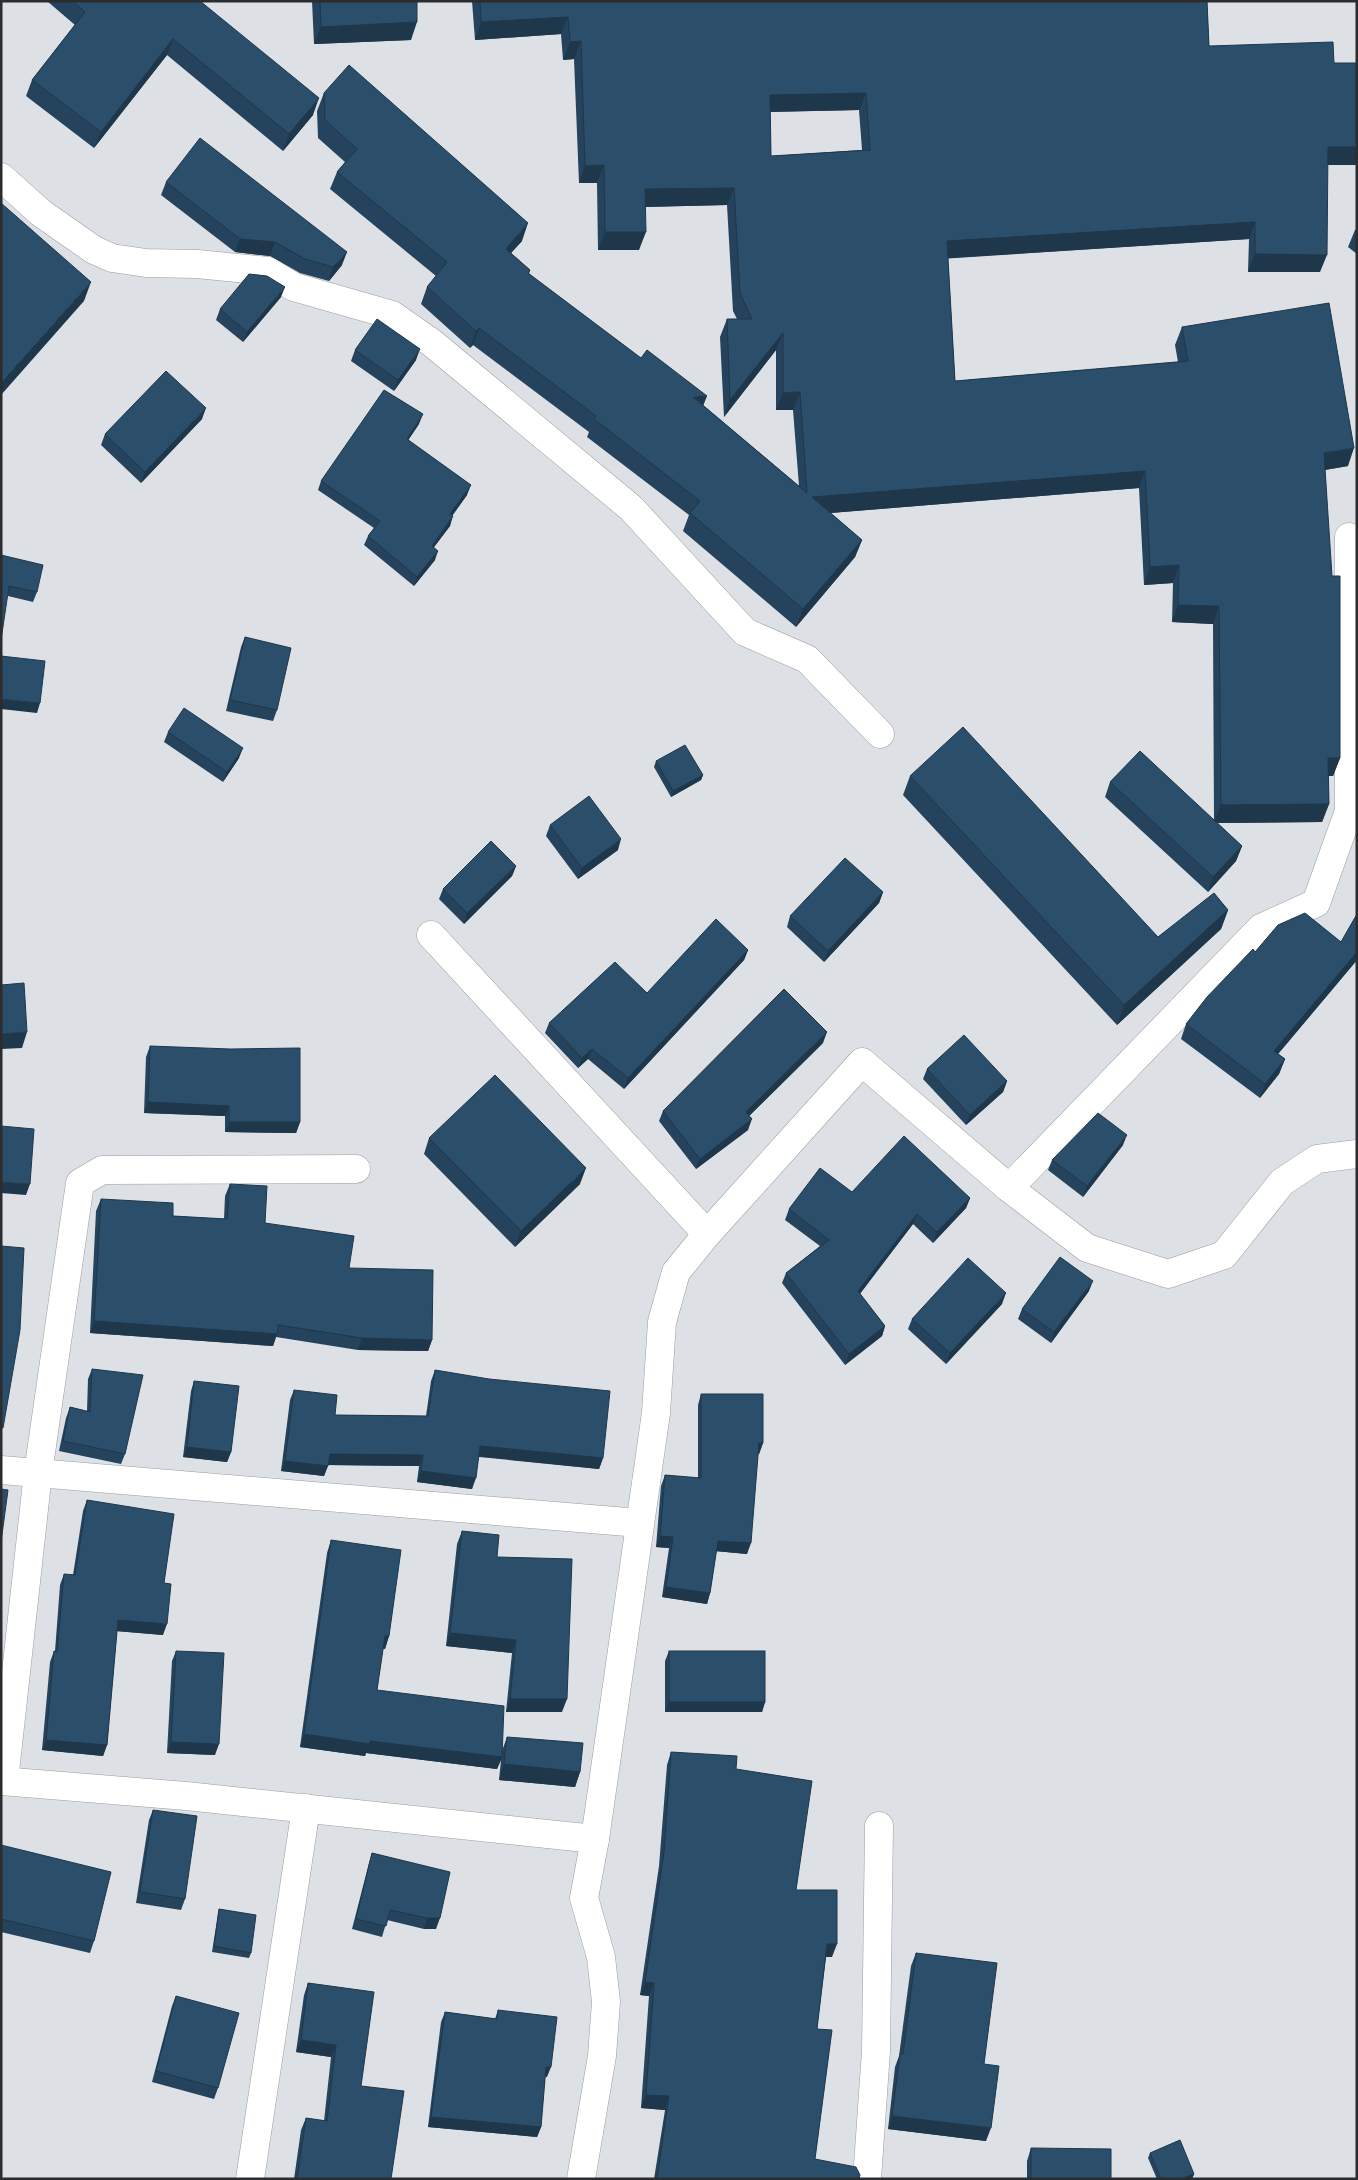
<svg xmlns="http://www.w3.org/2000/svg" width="1358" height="2180" font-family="'Sofia Sans Condensed',sans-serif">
<rect width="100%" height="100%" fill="#dde1e5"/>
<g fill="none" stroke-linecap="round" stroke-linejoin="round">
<!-- minor casing -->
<g stroke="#999da1" stroke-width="29">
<g id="minor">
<path d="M1 177 41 213 94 250 112 258 146 263 197 264 268 271 294 287 392 315 432 343 631 508 745 632 807 659 880 734"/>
<path d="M431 935 707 1234"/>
<path d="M1009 1188 1261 928 1316 903 1349 811V537"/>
<path d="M1 1470 639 1523"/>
<path d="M1 1781 186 1796 595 1839"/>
<path d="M4 1781 38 1473 80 1183 102 1170 356 1169"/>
<path d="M250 2179 306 1808"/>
<path d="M581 2179 602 2056 606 2002 601 1957 584 1898 595 1839 656 1413 662 1322 676 1272 707 1234 862 1062 1009 1188 1087 1248 1168 1274 1224 1255 1282 1182 1317 1159 1357 1154"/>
<path d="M867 2179 876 2051 879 1826"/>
</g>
</g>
<!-- minor -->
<use href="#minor" stroke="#fff" stroke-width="28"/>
</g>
<!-- wall -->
<g fill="#25435c" fill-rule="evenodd">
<path d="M47 1H200L313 115 283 151 167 55 94 148 26 96 32 80 75 25Z"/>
<path d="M312 1H417L411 40 314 44Z"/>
<path d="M472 1H1207L1209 46 1334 63 1357 165H1327L1320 272H1248L1249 239 948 258 955 381 1178 362 1175 345 1182 327 1348 466 1325 470 1340 758 1333 776H1328L1329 804 1322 822 1217 823 1242 846 1236 861 1208 892 1105 797 1110 782 1214 820 1213 624 1172 622 1173 583 1144 585 1139 488 830 513 862 540 855 557 796 627 683 531 689 515 587 437 589 432 473 345 470 348 421 304 427 287 436 276 330 189 337 172 345 162 318 138 317 111 324 93 522 241 511 253 530 270 529 274 703 405 799 486 793 410H776V350L724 417 720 337 727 319H737L733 311 727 205 645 207 639 250H598L597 183H579L574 59 563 60 561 34 475 40ZM859 110 862 150 771 156 770 112Z"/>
<path d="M166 182 342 265 329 281 300 273 270 256 235 252 161 195Z"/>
<path d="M1357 228V254L1348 247 1355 230Z"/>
<path d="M281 297 243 342 216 320 220 309Z"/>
<path d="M355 350 416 360 394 391 351 361Z"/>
<path d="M202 419 141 483 101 445 105 434Z"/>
<path d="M419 424 408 440 467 495 452 516 450 526 434 547 435 560 414 586 364 545 368 536 374 528 318 490 321 481Z"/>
<path d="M1 555 37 592 33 602 8 596Z"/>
<path d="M245 637 277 710 273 721 226 711 241 647Z"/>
<path d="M168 732 239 758 223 782 164 742Z"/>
<path d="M656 761 703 775 701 780 671 797 654 767Z"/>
<path d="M910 776 1158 937 1228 910 1221 929 1117 1025 903 795Z"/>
<path d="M550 825 618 850 578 879 546 836Z"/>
<path d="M516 866 512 876 464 924 439 899 443 889Z"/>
<path d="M883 892 879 903 824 962 787 927 790 916Z"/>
<path d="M1357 914V960L1278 1054 1285 1059 1279 1074 1260 1098 1181 1039 1186 1024 1255 952 1341 942Z"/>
<path d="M748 950 744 960 624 1089 588 1059 578 1068 545 1033 549 1023 647 993Z"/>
<path d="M823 1043 749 1116 748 1130 696 1169 659 1121 663 1111Z"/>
<path d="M150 1046 300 1122 296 1133 225 1132V1116L144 1113 146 1057Z"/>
<path d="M927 1069 1007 1081 1003 1092 966 1125 923 1079Z"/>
<path d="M429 1138 580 1184 515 1247 424 1154Z"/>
<path d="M1123 1145 1083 1197 1048 1170 1052 1160Z"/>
<path d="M230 1184 265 1223 349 1268 432 1340 428 1351 358 1350 276 1337 273 1346 90 1333 96 1211 101 1199 173 1216 224 1219 225 1196Z"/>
<path d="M970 1198 966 1208 933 1243 913 1224 860 1294 885 1326 882 1336 845 1365 782 1283 786 1273 820 1246 785 1220 789 1209Z"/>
<path d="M1089 1291 1051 1343 1018 1319 1022 1309Z"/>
<path d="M1002 1304 946 1364 908 1329 912 1319Z"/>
<path d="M92 1369 125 1454 121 1464 59 1451 66 1418 70 1407 87 1411 88 1379Z"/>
<path d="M435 1370 603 1458 599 1469 479 1457 472 1489 417 1482 419 1466 328 1465 324 1476 281 1471 290 1400 294 1390 335 1415 426 1416 431 1381Z"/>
<path d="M194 1381 231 1452 227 1462 183 1457 191 1391Z"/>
<path d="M701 1394 763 1443 759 1454H758L747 1554 716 1551 710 1593 707 1604 662 1597 669 1548 656 1547 661 1486 665 1475 698 1478V1405Z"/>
<path d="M87 1500 164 1583 163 1635 117 1631 107 1745 103 1756 42 1750 50 1662 54 1651H55L60 1585 64 1574 73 1575 83 1511Z"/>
<path d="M462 1531 497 1557 562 1712H506L512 1653 446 1646 457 1544Z"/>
<path d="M331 1540 389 1636 385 1649H383L377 1690 502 1751 507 1737 580 1772 575 1787 499 1780 501 1760 497 1769 366 1753 365 1756 300 1747 327 1553Z"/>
<path d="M176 1651 215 1755 167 1753 172 1661Z"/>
<path d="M669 1651 765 1702 762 1712H665V1661Z"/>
<path d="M671 1752 736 1769 796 1890 832 1957H826L817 2029 815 2159 859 2179H654L665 2110 641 2108 649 1996 640 1995 659 1866 667 1765Z"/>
<path d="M153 1810 185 1899 181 1910 136 1903 149 1820Z"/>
<path d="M1 1845 94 1941 90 1953 1 1932Z"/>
<path d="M372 1853 436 1929H424L387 1920 382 1937 352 1929 369 1863Z"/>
<path d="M219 1909 251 1953 249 1958 212 1952 218 1914Z"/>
<path d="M916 1953 984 2064 986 2141 888 2129 895 2067 899 2056 911 1966Z"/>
<path d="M308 1983 361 2086 391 2179H294L301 2130 306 2118 324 2121 331 2057 296 2052 304 1995Z"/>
<path d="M176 1996 218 2088 214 2099 152 2082 172 2006Z"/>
<path d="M498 2010 547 2077H545L541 2127 537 2137 428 2127 441 2022 445 2012 495 2019Z"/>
<path d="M1031 2148 1111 2179H1027V2161Z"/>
<path d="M1150 2153 1194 2174 1192 2179H1157L1148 2158Z"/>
</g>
<!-- shaded-wall -->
<g fill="#1e374b">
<path d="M568 17 561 34 475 40 481 22Z"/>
<path d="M417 22 411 40 314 44 321 27Z"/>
<path d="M173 39 167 55 94 148 101 132Z"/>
<path d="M581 41 574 59 563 60 570 42Z"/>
<path d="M866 93 859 110 763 112 770 95Z"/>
<path d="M319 98 313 115 283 151 289 134Z"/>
<path d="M1328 147H1357V165H1321Z"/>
<path d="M604 165 597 183H579L585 166Z"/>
<path d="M734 188 727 205 639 207 645 189Z"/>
<path d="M1255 222 1249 239 940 259 947 241Z"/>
<path d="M528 223 522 241 499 266 506 249Z"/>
<path d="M605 232H646L639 250H598Z"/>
<path d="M240 239 275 242 270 256 235 252Z"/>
<path d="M347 252 342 265 329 281 333 267Z"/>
<path d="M1255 254 1327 255 1320 272H1248Z"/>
<path d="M91 282 84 301 1 395V383Z"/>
<path d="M285 287 281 297 243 342 247 332Z"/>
<path d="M479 328 473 345 470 348 476 331Z"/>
<path d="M783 333 776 350 724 417 730 400Z"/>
<path d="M420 349 416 360 394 391 398 380Z"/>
<path d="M800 392 793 410H776L783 393Z"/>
<path d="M707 396 700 414 693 397Z"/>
<path d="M206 408 202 419 141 483 145 472Z"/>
<path d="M423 414 419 424 403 448 407 439Z"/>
<path d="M1354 448 1348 466 1318 471 1324 453Z"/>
<path d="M1145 471 1139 488 806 515 812 497Z"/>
<path d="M471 485 467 495 447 523 450 514Z"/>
<path d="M453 516 450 526 428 555 432 546Z"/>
<path d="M862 540 855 557 796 627 803 609Z"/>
<path d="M438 551 435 560 414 586 417 577Z"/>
<path d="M1179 565 1173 583 1144 585 1150 567Z"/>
<path d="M1178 605 1219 606 1213 624 1172 622Z"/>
<path d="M1 699 40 703 37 713 1 709Z"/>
<path d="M243 748 239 758 223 782 227 772Z"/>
<path d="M1328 758H1340L1333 776H1322Z"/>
<path d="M703 775 701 780 671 797 673 791Z"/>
<path d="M1329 804 1322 822 1214 823 1221 805Z"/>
<path d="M621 839 618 850 578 879 582 868Z"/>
<path d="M1242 846 1236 861 1208 892 1213 877Z"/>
<path d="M516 866 512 876 464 924 467 913Z"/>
<path d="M883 892 879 903 824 962 828 951Z"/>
<path d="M1228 910 1221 929 1117 1025 1124 1005Z"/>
<path d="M748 950 744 960 624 1089 628 1078Z"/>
<path d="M1357 952V960L1268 1066 1274 1051Z"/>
<path d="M27 1032 22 1048 1 1049V1034Z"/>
<path d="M827 1032 823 1043 742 1123 746 1112Z"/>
<path d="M592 1049 588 1059 578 1068 582 1058Z"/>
<path d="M1285 1059 1279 1074 1260 1098 1265 1084Z"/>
<path d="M1007 1081 1003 1092 966 1125 970 1115Z"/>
<path d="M148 1102 229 1106 225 1116 144 1113Z"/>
<path d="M752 1119 748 1130 696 1169 700 1159Z"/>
<path d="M229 1122H300L296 1133 225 1132Z"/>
<path d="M1127 1135 1123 1145 1083 1197 1087 1186Z"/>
<path d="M586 1168 580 1184 515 1247 521 1231Z"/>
<path d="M1 1182 30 1184 26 1195 1 1193Z"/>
<path d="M970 1198 966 1208 933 1243 937 1232Z"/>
<path d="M917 1214 913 1224 854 1301 858 1291Z"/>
<path d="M1093 1281 1089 1291 1051 1343 1054 1332Z"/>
<path d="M1006 1293 1002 1304 946 1364 950 1353Z"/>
<path d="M94 1321 277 1334 273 1346 90 1333Z"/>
<path d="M885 1326 882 1336 845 1365 849 1354Z"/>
<path d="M362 1338 432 1340 428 1351 358 1350Z"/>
<path d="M759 1443H763L759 1454H755Z"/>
<path d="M480 1446 603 1458 599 1469 476 1456Z"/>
<path d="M187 1447 231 1452 227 1462 183 1457Z"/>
<path d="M330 1454 423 1455 419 1466 326 1465Z"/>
<path d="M285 1461 328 1466 324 1476 281 1471Z"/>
<path d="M421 1471 476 1478 472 1489 417 1482Z"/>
<path d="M660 1536 673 1537 669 1548 656 1547Z"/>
<path d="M718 1541 751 1543 747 1554 714 1551Z"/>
<path d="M666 1587 710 1593 707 1604 662 1597Z"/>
<path d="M118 1620 167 1624 163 1635 115 1631Z"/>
<path d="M450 1633 516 1640 512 1653 446 1646Z"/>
<path d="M385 1636H389L385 1649 381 1648Z"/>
<path d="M510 1699H567L562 1712H506Z"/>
<path d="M669 1702H765L762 1712H665Z"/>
<path d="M304 1734 370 1741 502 1757 497 1769 366 1753 365 1756 300 1747Z"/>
<path d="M46 1740 107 1745 103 1756 42 1750Z"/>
<path d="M171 1742 219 1744 215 1755 167 1753Z"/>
<path d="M504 1764 580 1772 575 1787 499 1780Z"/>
<path d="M427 1918H440L436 1929H424Z"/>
<path d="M827 1944H837L832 1957H822Z"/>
<path d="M645 1982 654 1983 649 1996 640 1995Z"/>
<path d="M301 2040 336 2045 331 2057 296 2052Z"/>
<path d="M546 2067H551L547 2077 543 2076Z"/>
<path d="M646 2095 669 2096 665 2110 641 2108Z"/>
<path d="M892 2116 991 2128 986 2141 888 2129Z"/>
<path d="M431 2117 541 2127 537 2137 428 2127Z"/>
<path d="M1194 2174 1192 2179H1181Z"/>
</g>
<!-- building -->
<g fill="#2b4e6b" stroke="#1e374b" fill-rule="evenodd">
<path d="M73 1H200L319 98 289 134 173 39 101 132 32 80 85 12Z"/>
<path d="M320 1H417V22L321 27Z"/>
<path d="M480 1H1207L1209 46 1333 42 1334 63H1357V147H1328L1327 255 1255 254V222L947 241 955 381 1188 361 1182 327 1329 303 1354 448 1324 453 1332 576H1340V758H1328L1329 804 1221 805 1219 606 1178 605 1179 565 1150 567 1145 471 812 497 862 540 803 609 690 513 700 501 594 419 596 416 479 328 476 331 427 287 447 262 337 172 357 149 325 120 324 93 349 65 528 223 506 249 530 270 528 273 641 358 647 350 707 396 693 397 807 493 800 392 783 393V333L730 400 727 319H752L740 293 734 188 645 189 646 232H605L604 165 585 166 581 41 570 42 568 17 481 22ZM866 93 870 150 771 156 770 95Z"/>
<path d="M200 138 347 252 333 267 305 259 275 242 240 239 166 182Z"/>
<path d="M1 203 91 282 1 383Z"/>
<path d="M249 274 267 276 285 287 247 332 220 309Z"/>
<path d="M377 319 420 349 398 380 355 350Z"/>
<path d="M166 371 206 408 145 472 105 434Z"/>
<path d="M384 390 423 414 407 439 471 485 450 514 453 516 432 546 438 551 417 577 368 536 380 521 321 481Z"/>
<path d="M1 555 43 565 37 592 9 586 1 640Z"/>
<path d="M245 637 291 648 277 710 230 700Z"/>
<path d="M1 656 45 661 40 703 1 699Z"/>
<path d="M184 708 243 748 227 772 168 732Z"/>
<path d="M963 727 1158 937 1214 893 1228 910 1124 1005 910 776Z"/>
<path d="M685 745 703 775 673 791 656 761Z"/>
<path d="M1140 751 1242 846 1213 877 1110 782Z"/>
<path d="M589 796 621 839 582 868 550 825Z"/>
<path d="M491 841 516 866 467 913 443 889Z"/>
<path d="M845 858 883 892 828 951 790 916Z"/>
<path d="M1305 913 1341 942 1357 914V952L1274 1051 1285 1059 1265 1084 1186 1024 1207 997 1253 949 1255 952 1278 925Z"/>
<path d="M716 919 748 950 628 1078 592 1049 582 1058 549 1023 615 962 647 993Z"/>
<path d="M24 983 27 1032 1 1034V985Z"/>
<path d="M784 989 827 1032 746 1112 752 1119 700 1159 663 1111Z"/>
<path d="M964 1035 1007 1081 970 1115 927 1069Z"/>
<path d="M150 1046 230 1049 300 1048V1122H229V1106L148 1102Z"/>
<path d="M495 1075 586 1168 521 1231 429 1138Z"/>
<path d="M1098 1113 1127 1135 1087 1186 1052 1160Z"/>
<path d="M1 1126 34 1129 30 1184 1 1182Z"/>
<path d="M904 1136 970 1198 937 1232 917 1214 858 1291 885 1326 849 1354 786 1273 829 1240 789 1209 820 1168 852 1192Z"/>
<path d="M230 1184 267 1186 265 1223 354 1236 349 1268 433 1270 432 1340 362 1338 278 1325 277 1334 94 1321 101 1199 173 1203V1216L227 1219Z"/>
<path d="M1 1246 24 1248 20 1330 3 1428H1Z"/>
<path d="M1060 1257 1093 1281 1054 1332 1022 1309Z"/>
<path d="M968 1258 1006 1293 950 1353 912 1319Z"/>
<path d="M92 1369 143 1375 125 1454 63 1441 70 1407 90 1412Z"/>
<path d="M435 1370 489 1379 610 1391 603 1458 480 1446 476 1478 421 1471 423 1455 330 1454 328 1466 285 1461 294 1390 337 1395 335 1415 428 1416Z"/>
<path d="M194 1381 239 1386 231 1452 187 1447Z"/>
<path d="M701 1394H763V1443H759L751 1543 718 1541 710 1593 666 1587 673 1537 660 1536 665 1475 701 1478Z"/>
<path d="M1 1489 8 1490 1 1542Z"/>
<path d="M87 1500 174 1514 164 1583 171 1584 167 1624 118 1620 107 1745 46 1740 54 1651 57 1652 64 1574 75 1575Z"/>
<path d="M462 1531 499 1535 497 1557 572 1559 567 1699H510L516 1640 450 1633Z"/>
<path d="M331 1540 401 1550 389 1636H385L377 1690 504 1706 502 1757 370 1741V1744L304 1734Z"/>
<path d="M176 1651 224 1653 219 1744 171 1742Z"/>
<rect x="669" y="1651" width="96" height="51"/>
<path d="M507 1737 583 1743 580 1772 504 1764Z"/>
<path d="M671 1752 737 1756 736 1769 812 1781 796 1890H837V1944H827L817 2029 832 2030 815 2159 856 2167 860 2175 859 2179H657L669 2096 646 2095 654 1983 645 1982 664 1852Z"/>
<path d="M153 1810 197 1816 185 1899 140 1892Z"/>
<path d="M1 1845 111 1872 94 1941 1 1919Z"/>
<path d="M372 1853 450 1872 440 1918H427L390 1910 386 1926 356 1919Z"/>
<path d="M219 1909 256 1915 251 1953 214 1946Z"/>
<path d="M916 1953 997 1963 984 2064 999 2066 991 2128 892 2116 900 2054H903Z"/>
<path d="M308 1983 374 1992 361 2086 404 2091 391 2179H297L306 2118 327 2121 336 2045 301 2040Z"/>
<path d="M176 1996 239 2013 218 2088 156 2071Z"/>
<path d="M498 2010 557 2017 551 2067H546L541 2127 431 2117 445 2012 497 2019Z"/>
<path d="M1180 2140 1194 2174 1181 2179H1161L1150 2153Z"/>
<path d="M1031 2148 1111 2149V2179H1031Z"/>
</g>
<!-- border -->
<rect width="1358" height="2180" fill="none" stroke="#2b2c2e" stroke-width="5"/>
</svg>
